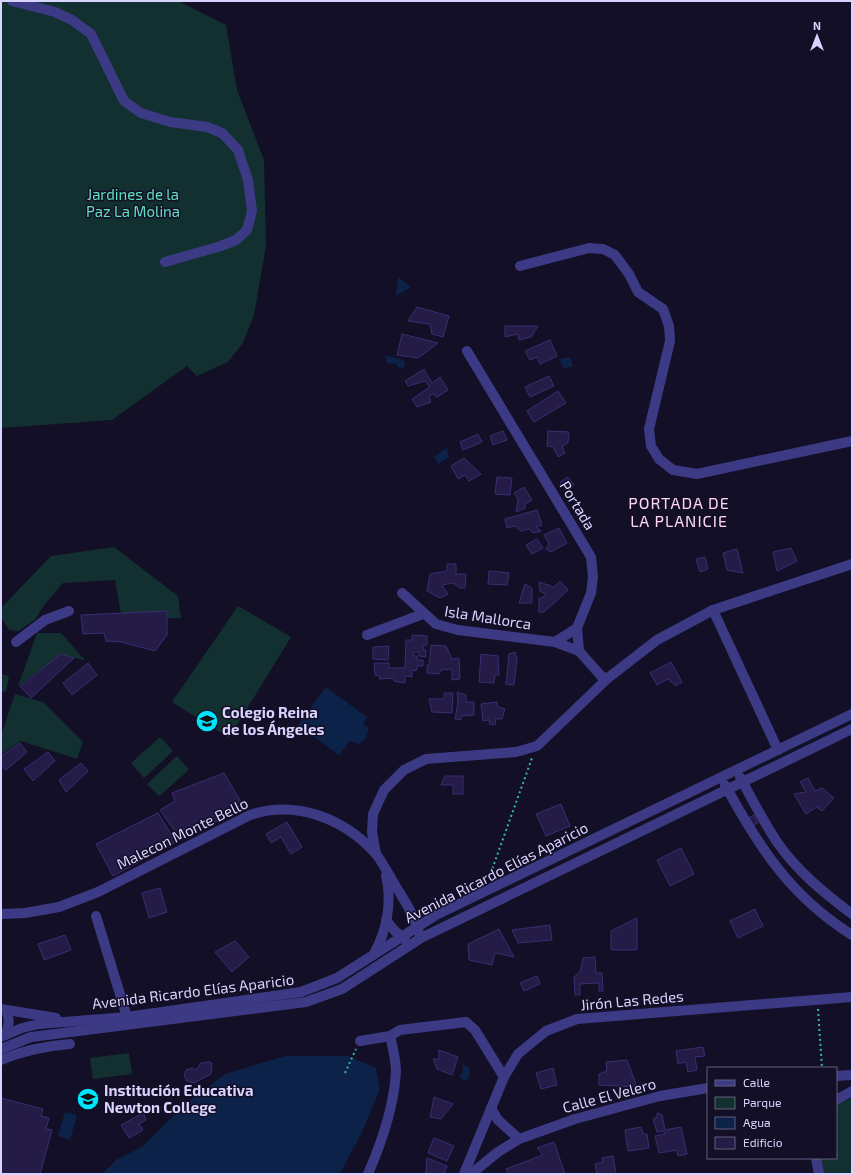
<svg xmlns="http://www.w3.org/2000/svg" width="853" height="1175" font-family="'Exo 2',sans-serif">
<rect width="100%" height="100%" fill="#130f26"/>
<!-- green -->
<g fill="#12302f">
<path d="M1 1H178L226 25 237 90 264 160 266 246 254 315 243 343 228 362 197 376 187 366 112 420 1 428Z"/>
<path d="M114 547 178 596 181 618H168L167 611 121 614 115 580 63 583 44 605 35 620 18 631 9 630 1 617V608L51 556Z"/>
<path d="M238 606 291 637 229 738 172 702Z"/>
<path d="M37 633H61L85 660 74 658 61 654 18 686Z"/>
<path d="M1 674 9 676 6 692 1 691Z"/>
<path d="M15 694 43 702 83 742 77 759 21 741 1 754V735Z"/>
<path d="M160 737 173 751 144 778 131 763Z"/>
<path d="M177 756 189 770 159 796 147 784Z"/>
<path d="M129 1053 132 1074 93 1079 90 1058Z"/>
<path d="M852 1098V1174H822L819 1158H836V1105Z"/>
</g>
<!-- water -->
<g fill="#0c2248">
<path d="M398 277 411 287 396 296Z"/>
<path d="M385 355 404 360 405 367 399 368 396 364 387 363Z"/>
<path d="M570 357 573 366 564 369 559 359Z"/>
<path d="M447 448 449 457 438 464 434 457Z"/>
<path d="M326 687 367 717 363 724 369 728 366 738 359 744 350 741 339 755 298 725Z"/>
<path d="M285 1056H348L376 1068 380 1089 363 1130 340 1174H102L116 1160 143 1146 184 1105 225 1074Z"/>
<path d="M463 1065 469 1068 470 1075 466 1081 459 1077 463 1071Z"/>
<path d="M65 1112 77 1115 70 1140 58 1136Z"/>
</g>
<!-- building -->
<g fill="#241b47" stroke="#3b2d73">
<path d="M417 307 449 316 443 337 432 334 430 324 408 321Z"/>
<path d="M505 326H538L531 337 519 340 518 334 505 337Z"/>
<path d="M402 334 438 343 418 358 397 355Z"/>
<path d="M550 340 557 356 540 364 537 357 530 360 525 351Z"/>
<path d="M424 369 432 383 440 377 448 390 437 397 433 394 429 396 431 402 417 407 412 399 430 387 425 381 408 386 405 381Z"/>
<path d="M549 376 554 386 530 397 525 387Z"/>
<path d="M558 391 566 403 534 422 527 411Z"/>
<path d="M503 431 507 440 493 445 490 436Z"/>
<path d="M548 431 569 432 568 443 562 446 565 453 558 457 553 447 547 446Z"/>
<path d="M478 434 482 442 463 450 460 442Z"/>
<path d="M464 458 481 474 469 481 465 475 458 479 451 466Z"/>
<path d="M497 477 512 478 510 495 495 494Z"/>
<path d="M568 477 574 485 566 491 560 482Z"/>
<path d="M524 487 532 500 525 504V508L516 512 518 499 514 493Z"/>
<path d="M537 510 542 525 536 527 541 531 533 533 529 529 521 531 514 526 507 528 505 519Z"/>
<path d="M559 528 567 543 551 552 546 549 549 544 544 535Z"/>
<path d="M537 539 543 548 532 554 526 545Z"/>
<path d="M791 548 797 561 777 571 773 552Z"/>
<path d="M737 549 743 573 727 570 723 553Z"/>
<path d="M705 557 708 569 700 572 696 559Z"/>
<path d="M447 564H456V574H466L465 588H460L453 583 442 585 448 594 440 598 427 591 430 574 447 571Z"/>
<path d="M489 571 509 573 507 585 488 584Z"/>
<path d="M560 581 568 590 544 612H539V598H543L545 594 540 591 539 582 554 587Z"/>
<path d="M525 584 532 588V603H519Z"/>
<path d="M167 611V635L155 651 121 642 106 641 104 633 83 634 81 615Z"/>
<path d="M412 635 427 636V645H423V650H426V657L419 656V652H414L413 656H417V660H423V666H417L416 671 412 670V677L405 676V683L394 681V678L379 679 380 676 375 675 374 663H389V668H405L406 640H412Z"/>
<path d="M431 645 446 646 452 659 459 658 460 679 452 680V669L441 670 439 674 427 673V665H429Z"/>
<path d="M389 646 388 660 373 659V647Z"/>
<path d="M515 652 517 659 514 685 506 684 509 654Z"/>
<path d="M61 654 74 658 31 698 20 686Z"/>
<path d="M481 654 498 656 499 675H495L494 683 479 682Z"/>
<path d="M671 662 682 682 676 686 668 679 657 685 650 673Z"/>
<path d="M88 663 97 675 72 695 63 683Z"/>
<path d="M457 692 466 695V702H474V715L462 716 461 720 455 719 458 702Z"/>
<path d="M444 693H453L452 713 432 712 429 699H444Z"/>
<path d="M497 702 498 707 505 709 502 719H495L496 724 490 725 489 720 483 721 481 704Z"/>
<path d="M20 743 27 752 6 770 1 766V756Z"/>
<path d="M48 752 55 761 33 781 24 769Z"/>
<path d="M81 763 88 771 66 792 59 780Z"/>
<path d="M224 773 245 809 194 831 191 826 176 833 160 810 175 801 172 793Z"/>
<path d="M445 776H463V794H453V785H441Z"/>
<path d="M808 778 815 791 822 788 834 798 822 811 817 807 806 814 794 794 806 792 800 782Z"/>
<path d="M561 804 570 826 546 836 536 814Z"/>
<path d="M158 813 176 842 113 876 96 844Z"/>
<path d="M754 815 758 823 753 825 749 818Z"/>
<path d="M287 822 302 847 291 854 281 837 271 843 266 834Z"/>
<path d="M681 848 694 874 670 886 657 860Z"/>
<path d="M160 888 167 912 149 918 142 893Z"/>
<path d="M755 909 763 926 738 938 730 921Z"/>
<path d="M637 918V950H611V931Z"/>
<path d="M550 925 552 940 518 943 512 930Z"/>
<path d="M499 929 514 957 495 953 492 965 469 960 468 944Z"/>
<path d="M65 935 71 950 44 960 38 944Z"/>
<path d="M235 941 249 957 232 972 215 952Z"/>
<path d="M595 957 596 973H602L603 991H599V983L580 984V995H575L574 977 580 972 583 958Z"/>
<path d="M537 976 540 984 524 991 520 983Z"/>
<path d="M703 1047 705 1056 695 1057 697 1070 688 1072 686 1062 678 1064 676 1051Z"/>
<path d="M439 1050 458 1057 452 1075 437 1069 433 1059H439Z"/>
<path d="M627 1060 637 1087 599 1085V1074L607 1071 606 1062Z"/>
<path d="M209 1062 212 1063 211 1074 194 1083 187 1081 184 1076 186 1070 193 1068 196 1070 201 1063Z"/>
<path d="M553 1068 557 1085 541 1089 536 1073Z"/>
<path d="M434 1097 453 1104 441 1119 430 1117Z"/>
<path d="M1 1098 43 1109 41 1116 49 1118 46 1129 52 1130 40 1174H1Z"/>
<path d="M143 1113 146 1120 139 1124 143 1130 129 1138 121 1125Z"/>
<path d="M657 1113 662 1115 665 1130 681 1127 687 1154 678 1156 677 1150 659 1153 655 1136 665 1134 663 1131 657 1132 653 1119 657 1117Z"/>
<path d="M641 1127 643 1134H647L649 1148 628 1151 625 1130Z"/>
<path d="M434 1138 454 1146 447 1161 428 1153Z"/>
<path d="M554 1142 565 1174H508L506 1169 543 1155 537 1148Z"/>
<path d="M613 1156 616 1174H597L595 1164 603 1162 602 1158Z"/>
<path d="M427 1158 447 1166 444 1174 426 1173Z"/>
</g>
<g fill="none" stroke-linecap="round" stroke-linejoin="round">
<!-- path -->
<g stroke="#2fb8b0" stroke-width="2" stroke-dasharray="2 3" stroke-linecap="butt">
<path d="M489 878 532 758"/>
<path d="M818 1009 822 1068"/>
<path d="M345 1073 356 1049"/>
</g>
<!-- minor -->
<g stroke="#3d3a85" stroke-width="10">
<path d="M12 1 55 12 72 20 91 34 124 101 141 113 170 122 207 127 222 133 238 150 248 180 252 211 247 230 236 240 221 246 165 262"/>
<path d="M520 266 589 248 603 249 615 255 629 274 638 292 663 309 669 326 670 341 649 429 651 446 659 459 673 470 697 474 852 441"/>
<path d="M467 351 591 557 593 577 591 593 577 628 579 651 602 677 608 678"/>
<path d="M402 593 436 624 458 630 555 642 579 651"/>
<path d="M713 610 778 750"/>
<path d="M367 635 423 614"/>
<path d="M16 642 45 620 69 611"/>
<path d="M555 642 577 628"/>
<path d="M740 777C752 799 763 821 777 842 797 871 824 893 852 914"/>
<path d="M725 785C759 847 790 896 852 935"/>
<path d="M376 854 372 832 373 814 384 790 404 770 426 759 516 752 537 746 608 678 657 640 713 610 852 564"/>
<path d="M1 914 25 913 59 907 98 892 250 815C296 800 344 818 376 854 383 863 389 875 395 885 405 901 414 915 419 933"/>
<path d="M96 916 127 1017"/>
<path d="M386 920 394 930 405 940"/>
<path d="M374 954C387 930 392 902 386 875"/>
<path d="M1 1009 56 1018"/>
<path d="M6 1034C9 1025 10 1019 6 1010"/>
<path d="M1 1037 22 1028 39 1024 127 1017 301 992 337 978 436 915 852 714"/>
<path d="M360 1041 390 1036 400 1030 466 1022 475 1030 504 1077"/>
<path d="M1 1049 31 1037 55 1034 306 1002 342 989 421 938 852 729"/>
<path d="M1 1060C24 1050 45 1046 70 1044"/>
<path d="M836 1076 852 1075"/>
<path d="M836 1100 852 1091"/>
<path d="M491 1108 498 1120 519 1139"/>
<path d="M816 1158 819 1174"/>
<path d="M368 1174C381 1144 394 1105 396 1072 396 1060 393 1048 390 1036"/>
<path d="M464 1174 504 1077 518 1054 546 1031 577 1019 852 997"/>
<path d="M471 1174 498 1152 519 1139 575 1119 660 1096 708 1088"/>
</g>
</g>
<!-- icons -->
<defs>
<g id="school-disc" transform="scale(1.15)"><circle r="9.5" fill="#00e5ff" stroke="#130f26"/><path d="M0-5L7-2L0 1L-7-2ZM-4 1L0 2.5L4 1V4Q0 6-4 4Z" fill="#111"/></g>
</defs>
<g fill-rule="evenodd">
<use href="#school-disc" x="207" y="721"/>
<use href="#school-disc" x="88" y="1099"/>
</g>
<g text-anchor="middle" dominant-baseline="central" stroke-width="3" stroke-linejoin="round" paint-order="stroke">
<!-- park labels -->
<g font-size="15" fill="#5fe0c0" stroke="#130f26">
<text x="133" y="194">Jardines de la<tspan x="133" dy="17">Paz La Molina</tspan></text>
</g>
<!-- street labels -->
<g font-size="15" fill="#d9d4ff" stroke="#130f26">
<text transform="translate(578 505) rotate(59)">Portada</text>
<text transform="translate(488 617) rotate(9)">Isla Mallorca</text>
<text transform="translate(182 833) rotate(-26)">Malecon Monte Bello</text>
<text transform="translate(496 872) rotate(-27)">Avenida Ricardo Elías Aparicio</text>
<text transform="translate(193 991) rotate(-7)">Avenida Ricardo Elías Aparicio</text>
<text transform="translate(632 1000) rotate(-5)">Jirón Las Redes</text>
<text transform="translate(609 1095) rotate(-15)">Calle El Velero</text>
</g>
<!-- poi labels -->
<g font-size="15" font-weight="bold" fill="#d9d4ff" stroke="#130f26" text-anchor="start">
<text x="222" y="712">Colegio Reina<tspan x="222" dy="17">de los Ángeles</tspan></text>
<text x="104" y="1090">Institución Educativa<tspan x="104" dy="17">Newton College</tspan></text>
</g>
<!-- neighbourhood labels -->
<g font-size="16" letter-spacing="1" fill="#ffd6f0" stroke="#130f26">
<text x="679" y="502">PORTADA DE<tspan x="679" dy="18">LA PLANICIE</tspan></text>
</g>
</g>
<!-- border -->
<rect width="853" height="1175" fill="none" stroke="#d9d4ff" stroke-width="4"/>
<!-- legend -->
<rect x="707" y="1067" width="130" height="92" fill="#130f26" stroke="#625e7d"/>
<rect x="715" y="1080" width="20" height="6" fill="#3d3a85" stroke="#625e7d"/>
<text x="743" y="1087" font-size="12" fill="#d9d4ff">Calle</text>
<rect x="715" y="1097" width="20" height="12" fill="#12302f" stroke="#625e7d"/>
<text x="743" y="1107" font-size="12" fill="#d9d4ff">Parque</text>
<rect x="715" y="1117" width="20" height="12" fill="#0c2248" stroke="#625e7d"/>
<text x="743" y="1127" font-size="12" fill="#d9d4ff">Agua</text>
<rect x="715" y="1137" width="20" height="12" fill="#241b47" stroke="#625e7d"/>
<text x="743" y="1147" font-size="12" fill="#d9d4ff">Edificio</text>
<!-- north arrow -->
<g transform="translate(817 36)" stroke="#130f26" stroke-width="3" paint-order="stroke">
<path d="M0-3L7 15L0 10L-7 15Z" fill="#d9d4ff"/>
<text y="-6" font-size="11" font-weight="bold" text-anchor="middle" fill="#d9d4ff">N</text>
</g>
</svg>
